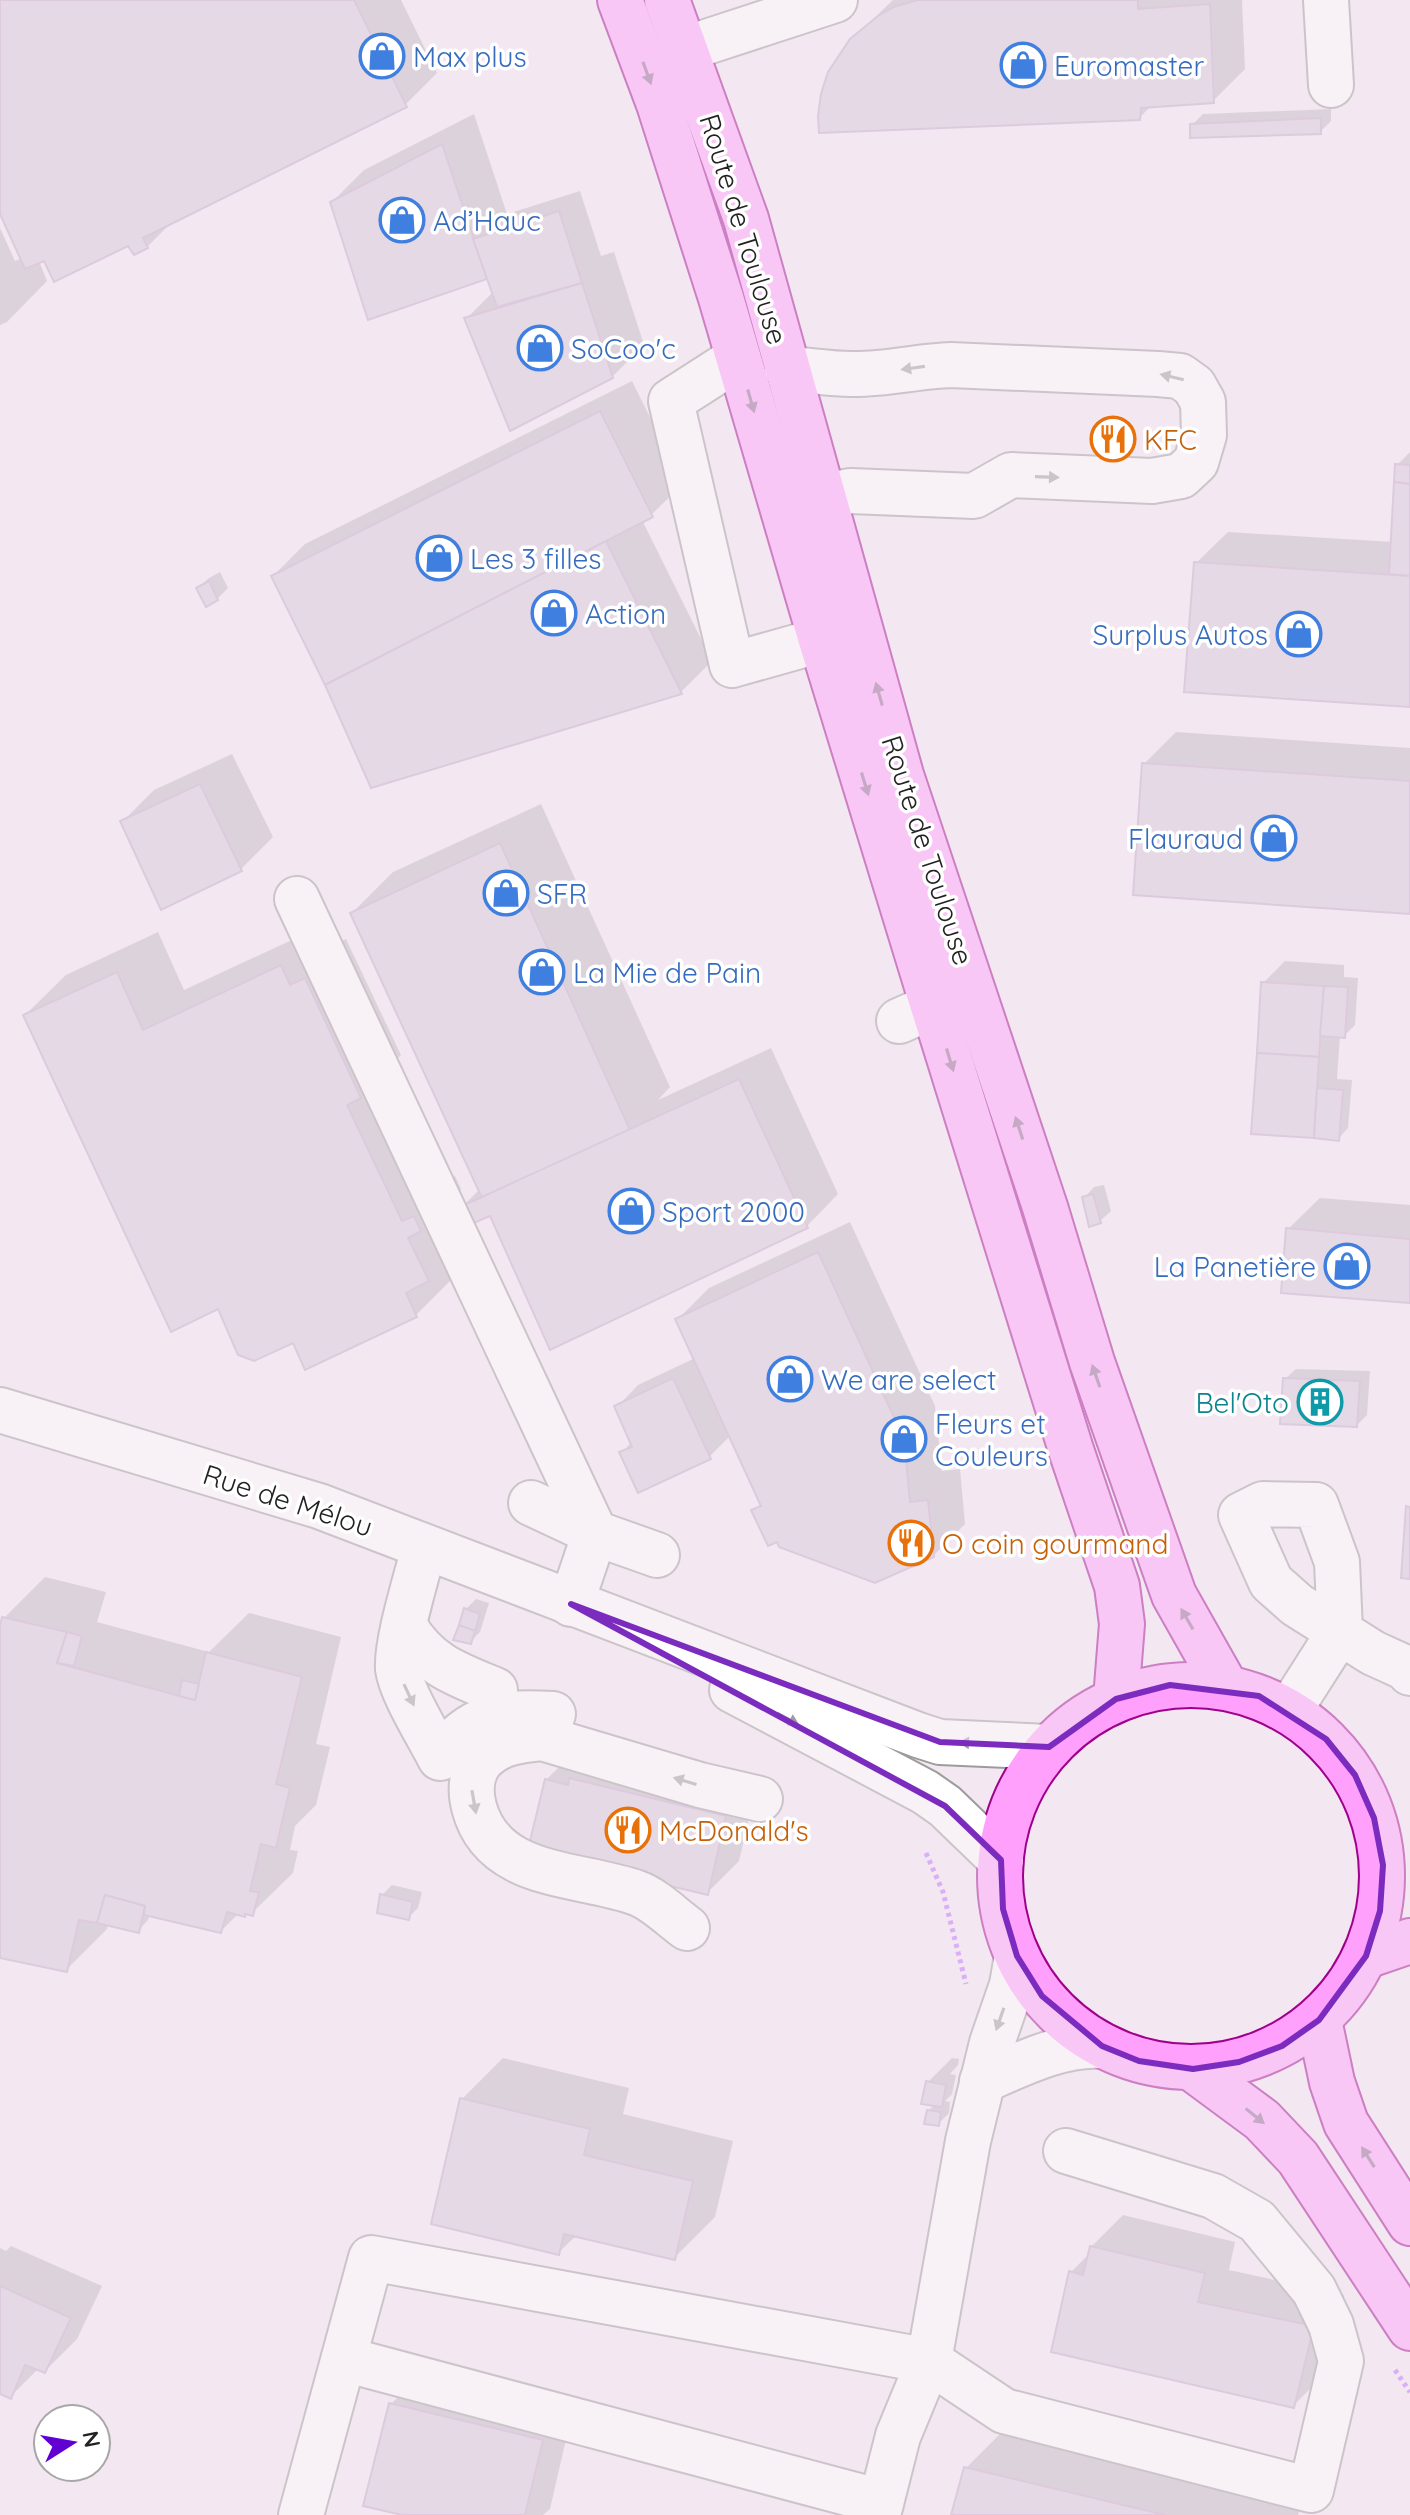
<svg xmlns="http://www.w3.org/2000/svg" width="1410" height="2515" font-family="Quicksand,sans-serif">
<rect width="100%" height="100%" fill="#f3e8f1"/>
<!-- shadow -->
<g fill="#0003">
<path d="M0 0H401L437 73 405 105 174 220 147 247 129 243 39 261 47 281 7 322 0 325V228L15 261 22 258 0 209Z"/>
<path d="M893 0H1242L1245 69 1213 101 1152 105 1139 118 851 40Z"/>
<path d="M1331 109V121L1320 132 1192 125 1203 114Z"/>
<path d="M474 114 507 214 580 191 601 256 614 252 644 345 612 377 467 318 494 291 488 276 486 278 332 202 364 170Z"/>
<path d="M632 381 683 484 651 515 642 520 712 661 681 692 327 685 273 576 305 544Z"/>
<path d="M1410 452V705L1196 563 1228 532 1393 542 1397 465Z"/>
<path d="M220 572 228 588 217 599 198 588 209 578Z"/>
<path d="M1176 732 1410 748V912L1144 764Z"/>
<path d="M232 754 273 837 241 869 122 822 154 790Z"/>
<path d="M541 804 670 1087 658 1100 771 1048 838 1194 807 1226 491 1214 462 1207 480 1189 352 913 393 872Z"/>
<path d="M322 926 331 946 346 939 401 1055 389 1067 443 1182 455 1176 461 1189 450 1200 456 1275 415 1316 294 1341 219 1306 25 1015 66 975 158 932 184 990Z"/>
<path d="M1285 961 1344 965V977L1358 978 1355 1025 1344 1036 1340 1035 1337 1079 1352 1080 1348 1128 1338 1139 1263 983Z"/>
<path d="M1104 1185 1111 1211 1100 1221 1084 1198 1094 1187Z"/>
<path d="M1320 1198 1410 1205V1301L1288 1229Z"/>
<path d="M850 1222 935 1406 942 1471 960 1469 965 1524 933 1556 754 1510 762 1503 731 1435 709 1457 621 1453 632 1442 617 1407 638 1385 695 1358 678 1319 709 1288Z"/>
<path d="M1296 1369 1370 1371 1367 1415 1357 1425 1285 1379Z"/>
<path d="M45 1577 106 1592 97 1622 209 1652 249 1613 341 1637 316 1744 330 1747 316 1805 295 1826 290 1850 298 1851 293 1873 252 1913H239L221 1931 150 1914 148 1920 138 1931 108 1924 107 1929 66 1970 0 1956V1634L4 1618Z"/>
<path d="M476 1599 489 1603 480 1632 470 1642 466 1609Z"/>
<path d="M578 1748 757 1784 739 1861 707 1893 546 1780Z"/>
<path d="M392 1885 422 1892 418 1908 408 1918 382 1895Z"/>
<path d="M503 2058 629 2088 623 2114 733 2141 715 2217 674 2258 577 2235 558 2253 462 2099Z"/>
<path d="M952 2058 959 2059 958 2065 950 2074 956 2075 952 2094 945 2101 950 2102 949 2113 938 2124 929 2110 935 2104 928 2082Z"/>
<path d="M1123 2215 1235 2242 1229 2270 1344 2295 1325 2374 1293 2406 1071 2272 1090 2253 1091 2247Z"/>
<path d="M11 2246 102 2286 77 2339 45 2371 39 2368 10 2397 0 2392V2248L6 2251Z"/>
<path d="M423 2373 573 2409 550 2509 543 2515H411L391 2404Z"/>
<path d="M1007 2427 1302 2498 1298 2515H953L966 2468Z"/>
</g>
<!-- building -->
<g fill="#d8c7da" stroke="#c3a8c6" stroke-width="2">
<path d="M0 0H354L407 107 143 238 148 248 134 255 128 246 54 282 44 261 25 269 0 214Z"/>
<path d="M917 0H1138V9L1210 4 1214 103 1141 108 1140 120 819 133 818 116 821 94 828 72 850 39 878 16 894 7Z"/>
<path d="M1321 118V134L1190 138V124Z"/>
<path d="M442 144 487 279 368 320 330 202Z"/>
<path d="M559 211 582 283 497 307 473 239Z"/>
<path d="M582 283 613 378 510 431 464 318Z"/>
<path d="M600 411 653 517 325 685 271 576Z"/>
<path d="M1395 464 1410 465V484L1394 482Z"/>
<path d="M1394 482 1410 484V576L1389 574Z"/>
<path d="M606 541 682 694 371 788 325 685Z"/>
<path d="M1194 562 1410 576V707L1184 692Z"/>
<path d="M209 581 218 600 206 607 196 588Z"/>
<path d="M1142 763 1410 781V914L1133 895Z"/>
<path d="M200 784 242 871 161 910 120 821Z"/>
<path d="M500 843 630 1130 482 1198 350 913Z"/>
<path d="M281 965 290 985 305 978 361 1098 347 1105 402 1221 414 1216 421 1231 408 1238 429 1281 406 1293 417 1317 305 1370 293 1343 254 1361 238 1355 218 1309 171 1332 23 1015 117 972 143 1030Z"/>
<path d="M1261 982 1324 986 1319 1057 1257 1053Z"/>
<path d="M1324 986 1348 987 1345 1038 1320 1036Z"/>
<path d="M1257 1053 1319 1057 1314 1138 1251 1134Z"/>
<path d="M739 1079 808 1228 550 1350 490 1216 469 1225 460 1207Z"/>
<path d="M1317 1088 1343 1090 1339 1141 1314 1138Z"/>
<path d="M1093 1194 1101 1223 1089 1227 1082 1197Z"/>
<path d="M1286 1228 1410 1239V1303L1281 1293Z"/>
<path d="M818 1252 904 1439 910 1502 928 1500 934 1557 875 1583 779 1547 777 1542 768 1546 751 1510 761 1506 675 1319Z"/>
<path d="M673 1378 711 1459 638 1493 619 1452 632 1447 614 1406Z"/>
<path d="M1283 1378 1360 1381 1357 1427 1280 1424Z"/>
<path d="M1406 1506 1410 1507V1579L1401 1578Z"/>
<path d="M464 1608 480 1614 475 1631 459 1625Z"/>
<path d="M2 1617 67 1632 57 1663 195 1700 206 1652 302 1677 276 1784 290 1788 276 1848 261 1844 250 1891 259 1892 253 1916 245 1914V1917L227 1912 221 1933 144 1915 145 1906 105 1895 97 1923 79 1920 67 1972 0 1958V1626Z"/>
<path d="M459 1625 475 1631 471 1644 453 1640Z"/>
<path d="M67 1632 82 1636 74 1666 57 1663Z"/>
<path d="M182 1680 199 1684 195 1700 179 1696Z"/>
<path d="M569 1778 726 1816 708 1895 550 1857 529 1845 545 1779 568 1785Z"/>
<path d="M380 1894 413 1902 409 1920 377 1913Z"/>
<path d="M105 1895 145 1906 139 1933 97 1923Z"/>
<path d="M926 2081 946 2085 942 2107 921 2104Z"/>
<path d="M460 2098 590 2129 584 2155 693 2181 675 2260 564 2234 559 2255 431 2224Z"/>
<path d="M927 2110 941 2112 939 2126 924 2124Z"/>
<path d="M1090 2246 1205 2273 1198 2302 1314 2326 1294 2408 1051 2352 1069 2271 1083 2275Z"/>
<path d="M0 2286 71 2318 45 2373 25 2365 11 2399 0 2394Z"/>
<path d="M389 2403 543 2440 525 2515H402L363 2506Z"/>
<path d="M964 2467 1165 2515H951Z"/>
</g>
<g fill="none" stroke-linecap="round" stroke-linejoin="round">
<!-- minor casing -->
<g stroke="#9c9c9c" stroke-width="48">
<g id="minor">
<path d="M1326 0 1331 85"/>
<path d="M685 49 835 0"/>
<path d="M738 358 671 401 732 665 821 640"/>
<path d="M787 369C808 370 830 374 851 374 884 375 918 366 951 365L1158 374 1180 376 1194 386 1203 402 1204 435 1196 462 1181 476 1152 481 1011 475 974 496 851 491 823 496"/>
<path d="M297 899 595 1533 571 1604"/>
<path d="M899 1021 933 1006 969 996"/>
<path d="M0 1410 319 1506 918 1735 940 1742 1049 1747"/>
<path d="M531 1503 595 1533 657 1555"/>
<path d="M424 1547C417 1577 396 1641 398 1669 401 1692 429 1736 440 1758 470 1714 504 1711 553 1714"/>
<path d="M405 1627C428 1665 456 1674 495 1690"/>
<path d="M732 1690 925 1792 945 1806 1001 1860"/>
<path d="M1289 1711 1340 1631 1337 1562 1316 1505 1263 1504 1241 1515 1271 1582 1297 1605 1373 1653 1406 1668 1410 1673"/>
<path d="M687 1928C672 1917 654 1899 637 1893 580 1872 493 1880 474 1807 470 1791 470 1775 481 1761 496 1743 520 1740 542 1738L700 1785 760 1799"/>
<path d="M1017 1956 1012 1985 992 2043 968 2141 929 2361 1004 2411 1311 2490 1341 2361 1331 2325 1314 2290 1257 2221 1213 2196 1066 2151"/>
<path d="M982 2081C1019 2065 1062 2043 1102 2046"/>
<path d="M344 2359 881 2502"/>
<path d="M301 2515 371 2258 929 2361 898 2436 878 2515"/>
</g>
</g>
<!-- major casing -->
<g stroke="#9f008c" stroke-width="48">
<g id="major">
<path d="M620 0 659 104 721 298 821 640 933 1006 1071 1450 1117 1586 1122 1624 1116 1699"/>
<path d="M667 0 746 219 901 775 1045 1207 1092 1362 1174 1595 1226 1687"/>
<circle cx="1191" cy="1876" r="191"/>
<path d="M1366 1956 1410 1941"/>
<path d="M1319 2020 1332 2082 1346 2123 1410 2223"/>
<path d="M1193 2069 1262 2120 1298 2158 1410 2328"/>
</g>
</g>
<!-- path -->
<g stroke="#be6cff" stroke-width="5" stroke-dasharray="4 4" stroke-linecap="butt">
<path d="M926 1853 943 1892 966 1984"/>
<path d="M1395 2370 1410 2392"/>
</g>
<!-- minor -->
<use href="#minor" stroke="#fff" stroke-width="44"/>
<!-- major -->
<use href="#major" stroke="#ffa0fd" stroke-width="44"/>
</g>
<!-- one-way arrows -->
<defs><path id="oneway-solid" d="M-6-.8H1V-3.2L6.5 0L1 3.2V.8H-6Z" transform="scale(2)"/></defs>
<g fill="#906190">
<use href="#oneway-solid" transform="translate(647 73) rotate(70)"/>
<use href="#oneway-solid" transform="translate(751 401) rotate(74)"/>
<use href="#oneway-solid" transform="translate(879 694) rotate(-106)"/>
<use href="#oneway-solid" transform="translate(865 784) rotate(73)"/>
<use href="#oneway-solid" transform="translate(950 1060) rotate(73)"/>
<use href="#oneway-solid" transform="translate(1019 1128) rotate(-108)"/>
<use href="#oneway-solid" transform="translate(1096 1376) rotate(-109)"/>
<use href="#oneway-solid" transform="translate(1187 1619) rotate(-120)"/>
<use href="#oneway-solid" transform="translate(1255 2116) rotate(39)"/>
<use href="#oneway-solid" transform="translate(1368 2157) rotate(-122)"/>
</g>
<g fill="#9c9c9c">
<use href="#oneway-solid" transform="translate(913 368) rotate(172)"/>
<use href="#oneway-solid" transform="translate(1172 377) rotate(-167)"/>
<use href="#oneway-solid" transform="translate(1047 477) rotate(2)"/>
<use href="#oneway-solid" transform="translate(409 1695) rotate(65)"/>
<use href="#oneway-solid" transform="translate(788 1719) rotate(28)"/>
<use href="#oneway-solid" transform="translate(971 1743) rotate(-177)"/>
<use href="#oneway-solid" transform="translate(685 1781) rotate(-163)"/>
<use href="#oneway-solid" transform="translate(474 1802) rotate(80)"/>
<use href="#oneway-solid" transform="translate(1000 2019) rotate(109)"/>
</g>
<!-- marked area -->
<path d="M0 0H1410V2515H0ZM571 1604 940 1742 1049 1747 1116 1699 1170 1685 1259 1696 1326 1739 1355 1775 1374 1818 1383 1865 1380 1911 1366 1956 1319 2020 1282 2046 1239 2062 1193 2069 1139 2061 1102 2046 1042 1996 1017 1956 1003 1909 1001 1860 945 1806Z" fill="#f3e8f1" fill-opacity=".55" fill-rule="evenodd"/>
<path fill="none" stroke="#7b2cbf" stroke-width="6" stroke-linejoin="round" d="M571 1604 940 1742 1049 1747 1116 1699 1170 1685 1259 1696 1326 1739 1355 1775 1374 1818 1383 1865 1380 1911 1366 1956 1319 2020 1282 2046 1239 2062 1193 2069 1139 2061 1102 2046 1042 1996 1017 1956 1003 1909 1001 1860 945 1806Z"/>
<!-- icons -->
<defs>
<g id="shop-ring" transform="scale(2.3)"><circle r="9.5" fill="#fff" stroke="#3f7fe0" stroke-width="1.5"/><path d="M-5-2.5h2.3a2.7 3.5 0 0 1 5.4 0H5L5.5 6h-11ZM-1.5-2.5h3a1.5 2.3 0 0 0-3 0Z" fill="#3f7fe0"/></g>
<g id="restaurant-ring" transform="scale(2.3)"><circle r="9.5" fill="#fff" stroke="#e8710a" stroke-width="1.5"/><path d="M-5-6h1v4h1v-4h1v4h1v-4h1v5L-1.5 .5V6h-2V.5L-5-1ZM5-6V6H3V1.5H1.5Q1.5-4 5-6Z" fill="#e8710a"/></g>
<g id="building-ring" transform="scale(2.3)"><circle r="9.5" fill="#fff" stroke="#0f9aa8" stroke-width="1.5"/><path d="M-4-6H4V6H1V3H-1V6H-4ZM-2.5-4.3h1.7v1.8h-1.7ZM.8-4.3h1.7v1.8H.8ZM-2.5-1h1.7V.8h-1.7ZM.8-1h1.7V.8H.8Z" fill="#0f9aa8"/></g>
</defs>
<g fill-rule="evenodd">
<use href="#shop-ring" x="382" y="56"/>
<use href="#shop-ring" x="1023" y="65"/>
<use href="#shop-ring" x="402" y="220"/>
<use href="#shop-ring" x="540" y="348"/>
<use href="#restaurant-ring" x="1113" y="439"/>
<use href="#shop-ring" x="439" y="558"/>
<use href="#shop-ring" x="554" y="613"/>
<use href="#shop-ring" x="1299" y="634"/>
<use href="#shop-ring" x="1274" y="838"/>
<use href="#shop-ring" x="506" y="893"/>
<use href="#shop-ring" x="542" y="972"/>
<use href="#shop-ring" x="631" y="1211"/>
<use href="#shop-ring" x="1347" y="1266"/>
<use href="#shop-ring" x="790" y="1379"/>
<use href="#building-ring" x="1320" y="1402"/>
<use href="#shop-ring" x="904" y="1439"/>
<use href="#restaurant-ring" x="911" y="1543"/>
<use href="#restaurant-ring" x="628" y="1830"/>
</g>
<g text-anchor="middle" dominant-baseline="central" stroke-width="7" stroke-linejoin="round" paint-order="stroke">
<!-- shop labels -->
<g font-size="28" fill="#366cbe" stroke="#fff" text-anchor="start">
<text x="413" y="56">Max plus</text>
<text x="1054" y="65">Euromaster</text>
<text x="433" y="220">Ad’Hauc</text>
<text x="571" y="348">SoCoo'c</text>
<text x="470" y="558">Les 3 filles</text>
<text x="585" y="613">Action</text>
<text x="1268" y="634" text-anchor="end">Surplus Autos</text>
<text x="1243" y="838" text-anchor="end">Flauraud</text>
<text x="537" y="893">SFR</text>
<text x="573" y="972">La Mie de Pain</text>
<text x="662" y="1211">Sport 2000</text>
<text x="1316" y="1266" text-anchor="end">La Panetière</text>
<text x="821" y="1379">We are select</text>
<text x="935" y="1423">Fleurs et<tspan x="935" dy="32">Couleurs</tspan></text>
</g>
<!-- street labels -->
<g font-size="28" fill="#222" stroke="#fff">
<text transform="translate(744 229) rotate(73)">Route de Toulouse</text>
<text transform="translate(928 850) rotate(72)">Route de Toulouse</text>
<text transform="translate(288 1500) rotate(18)">Rue de Mélou</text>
</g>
<!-- food labels -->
<g font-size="28" fill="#c56008" stroke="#fff" text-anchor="start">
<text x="1144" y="439">KFC</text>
<text x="942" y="1543">O coin gourmand</text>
<text x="659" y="1830">McDonald's</text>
</g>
<!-- culture labels -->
<g font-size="28" fill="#0d838f" stroke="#fff" text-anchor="end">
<text x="1289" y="1402">Bel'Oto</text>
</g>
</g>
<!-- north arrow -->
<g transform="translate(72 2443) rotate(79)"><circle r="38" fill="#ffffff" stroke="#a7a7a7" stroke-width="2"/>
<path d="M0-6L14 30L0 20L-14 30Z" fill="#6000d3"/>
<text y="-12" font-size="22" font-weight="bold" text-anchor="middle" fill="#222222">N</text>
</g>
</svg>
